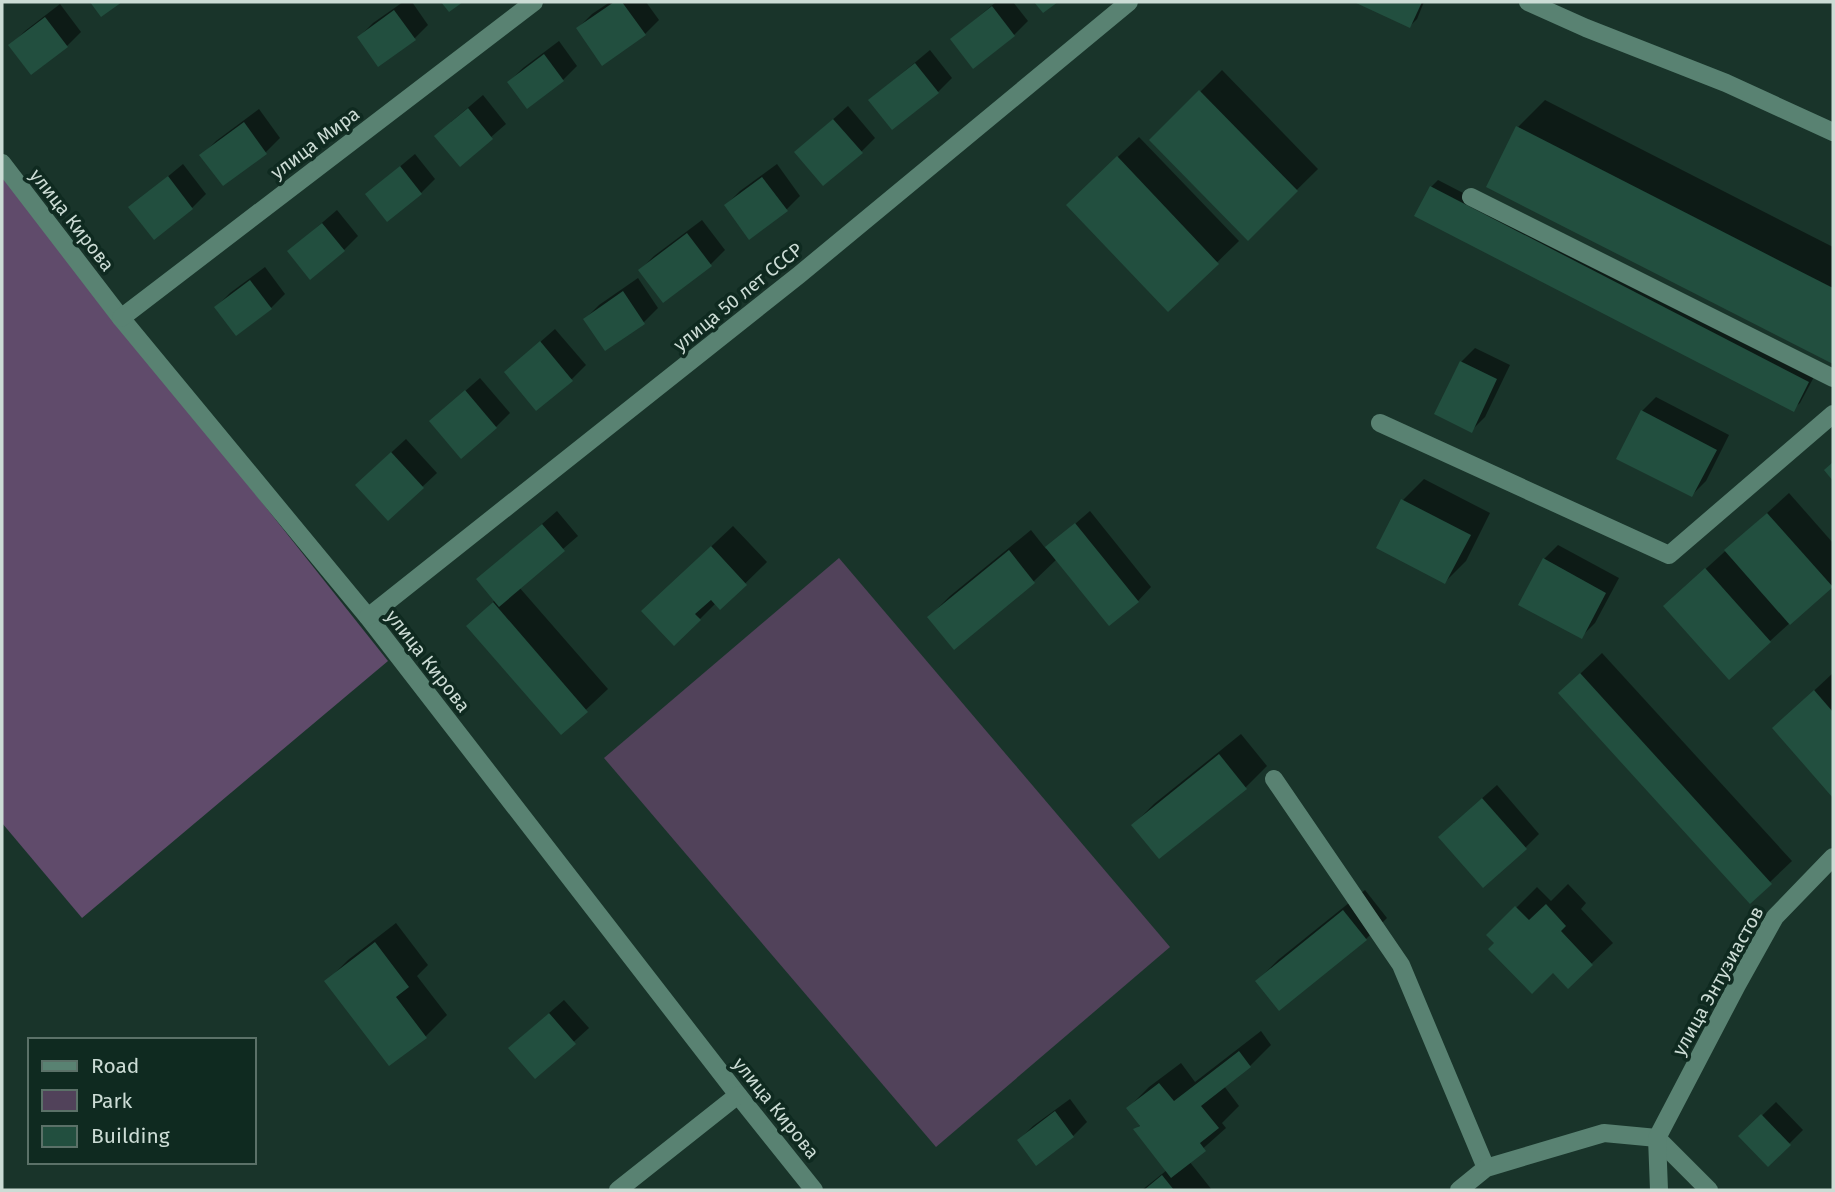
<svg xmlns="http://www.w3.org/2000/svg" width="1835" height="1192" font-family="'Fira Sans',sans-serif">
<rect width="100%" height="100%" fill="#19342a"/>
<!-- green -->
<path fill="#51425a" d="M839 558 1170 947 936 1147 604 758Z"/>
<!-- forest -->
<path fill="#604b6b" d="M2 175 388 661 82 918 2 823Z"/>
<!-- shadow -->
<g fill="#0007">
<path d="M403 2H412L428 25 414 39 359 37 373 23Z"/>
<path d="M610 2H646L659 20 645 34 578 28 592 14Z"/>
<path d="M996 2H1013L1028 21 1014 35 952 39Z"/>
<path d="M1358 2H1424L1417 19 1410 26Z"/>
<path d="M60 4 81 32 67 46 31 73 11 45 25 31Z"/>
<path d="M559 41 577 66 563 80 528 107 509 82 523 68Z"/>
<path d="M930 50 952 78 938 92 870 100Z"/>
<path d="M1222 70 1318 169 1248 238 1152 140Z"/>
<path d="M483 95 506 124 460 164 451 122Z"/>
<path d="M1545 100 1833 247V361L1518 127Z"/>
<path d="M848 106 875 138 861 152H796Z"/>
<path d="M259 109 280 138 266 152 223 184 202 155 216 141Z"/>
<path d="M1139 137 1239 241 1168 310 1089 184Z"/>
<path d="M415 154 435 179 421 193 367 194Z"/>
<path d="M183 164 206 194 192 208 131 207Z"/>
<path d="M777 164 800 196 786 210 726 205 740 191Z"/>
<path d="M1438 180 1815 375 1800 403 1793 409 1431 187Z"/>
<path d="M337 210 358 236 344 250 289 251Z"/>
<path d="M702 220 725 250 711 264 663 301 640 270 654 256Z"/>
<path d="M265 267 285 294 271 308 216 307 230 293Z"/>
<path d="M638 278 658 308 644 322 605 349 585 319 599 305Z"/>
<path d="M555 329 586 365 572 379 506 372Z"/>
<path d="M1475 348 1510 365 1485 417 1471 431 1461 362Z"/>
<path d="M480 378 510 413 496 427 431 421Z"/>
<path d="M1656 397 1729 435 1706 481 1692 495 1642 411Z"/>
<path d="M406 439 437 473 388 519 371 471Z"/>
<path d="M1424 479 1490 513 1466 561 1445 582 1403 500Z"/>
<path d="M1789 493 1833 543V584L1770 641 1665 606Z"/>
<path d="M557 511 578 536 519 587 608 689 561 733 468 626 495 600 478 579Z"/>
<path d="M1090 511 1151 587 1138 601 1057 559 1034 581 954 647 929 617 950 596 1031 530 1046 549Z"/>
<path d="M733 526 767 562 720 608 716 603 700 619 665 590Z"/>
<path d="M1558 545 1619 578 1595 623 1581 637 1544 559Z"/>
<path d="M1602 653 1792 861 1750 901 1560 693Z"/>
<path d="M1833 673V795L1774 728Z"/>
<path d="M1241 734 1267 766 1246 787 1159 857 1133 825 1154 804Z"/>
<path d="M1497 785 1539 834 1525 848 1454 823Z"/>
<path d="M1568 884 1586 903 1581 909 1613 943 1568 986 1553 971 1489 935 1537 887 1551 901Z"/>
<path d="M1365 890 1387 918 1366 939 1257 981 1278 960Z"/>
<path d="M396 923 428 965 417 976 447 1015 426 1036 389 1064 327 981 348 960Z"/>
<path d="M564 1000 589 1028 535 1077 525 1034Z"/>
<path d="M1261 1031 1271 1045 1250 1066 1224 1086 1239 1106 1222 1123 1226 1128 1189 1161 1212 1190H1142L1167 1170 1136 1129 1141 1124 1128 1108 1149 1087 1181 1063 1195 1082Z"/>
<path d="M1070 1099 1087 1122 1073 1136 1036 1163 1019 1140 1033 1126Z"/>
<path d="M1776 1102 1803 1130 1768 1165 1741 1136Z"/>
</g>
<!-- building -->
<g fill="#224f3f">
<path d="M90 2H122L101 17Z"/>
<path d="M441 2H463L449 12Z"/>
<path d="M614 2H622L646 35 602 66 576 28Z"/>
<path d="M1034 2H1058L1043 13Z"/>
<path d="M1354 2H1422L1410 28Z"/>
<path d="M992 6 1015 36 973 69 950 39Z"/>
<path d="M394 10 416 40 378 67 357 37Z"/>
<path d="M45 17 68 47 31 75 8 45Z"/>
<path d="M544 54 564 81 527 109 507 82Z"/>
<path d="M915 63 939 93 892 130 868 100Z"/>
<path d="M1199 90 1298 191 1248 241 1149 140Z"/>
<path d="M468 108 493 139 460 167 434 136Z"/>
<path d="M833 119 863 153 823 186 794 152Z"/>
<path d="M244 122 267 154 223 186 199 155Z"/>
<path d="M1516 126 1833 288V364L1486 187Z"/>
<path d="M1117 156 1219 264 1168 312 1066 205Z"/>
<path d="M400 166 422 194 387 222 365 194Z"/>
<path d="M168 176 193 209 154 240 128 207Z"/>
<path d="M762 177 788 211 749 240 724 205Z"/>
<path d="M1430 186 1809 382 1794 412 1414 216Z"/>
<path d="M322 223 345 251 310 280 287 251Z"/>
<path d="M687 233 712 266 663 303 638 270Z"/>
<path d="M250 280 272 309 236 336 214 307Z"/>
<path d="M623 291 645 324 605 351 583 319Z"/>
<path d="M540 341 573 381 536 411 504 372Z"/>
<path d="M1460 361 1497 379 1472 433 1434 414Z"/>
<path d="M465 390 497 428 461 459 429 421Z"/>
<path d="M1641 410 1717 450 1692 497 1616 459Z"/>
<path d="M391 452 424 488 388 521 355 485Z"/>
<path d="M1833 462V481L1824 470Z"/>
<path d="M1401 499 1471 535 1445 584 1376 548Z"/>
<path d="M1767 513 1833 587 1790 625 1724 550Z"/>
<path d="M1075 523 1139 602 1109 626 1045 547Z"/>
<path d="M542 524 565 551 499 607 476 579Z"/>
<path d="M711 546 747 585 720 610 711 600 695 614 701 620 674 646 641 611Z"/>
<path d="M1009 550 1035 583 954 650 927 617Z"/>
<path d="M1543 558 1606 593 1582 639 1518 605Z"/>
<path d="M1705 568 1771 642 1729 680 1663 606Z"/>
<path d="M493 602 588 712 561 735 466 626Z"/>
<path d="M1580 673 1772 884 1750 904 1558 693Z"/>
<path d="M1814 690 1833 712V798L1772 728Z"/>
<path d="M1219 754 1247 789 1159 859 1131 825Z"/>
<path d="M1482 798 1527 849 1483 888 1438 837Z"/>
<path d="M1546 904 1566 926 1561 931 1593 965 1568 989 1553 973 1532 994 1488 949 1494 943 1486 935 1515 906 1529 920Z"/>
<path d="M1343 910 1367 940 1279 1011 1255 981Z"/>
<path d="M375 942 409 987 396 997 427 1038 389 1066 324 981Z"/>
<path d="M549 1013 576 1044 535 1079 508 1048Z"/>
<path d="M1239 1051 1251 1067 1201 1106 1219 1128 1200 1143 1206 1151 1171 1178 1133 1129 1140 1126 1126 1108 1159 1083 1174 1101Z"/>
<path d="M1055 1111 1074 1137 1036 1166 1017 1140Z"/>
<path d="M1761 1114 1791 1145 1768 1167 1738 1136Z"/>
<path d="M1162 1175 1174 1190H1144Z"/>
</g>
<g fill="none" stroke-linecap="round" stroke-linejoin="round">
<!-- minor -->
<g stroke="#598272" stroke-width="18">
<path d="M1528 2 1586 28 1726 83 1833 132"/>
<path d="M2 163 121 318 368 617 738 1095 814 1190"/>
<path d="M1471 197 1833 378"/>
<path d="M121 318 534 2"/>
<path d="M1380 423 1669 555 1833 414"/>
<path d="M368 617 799 275 1129 2"/>
<path d="M1274 779 1401 965 1486 1168"/>
<path d="M1657 1138 1709 1190"/>
<path d="M618 1190 738 1095"/>
<path d="M1459 1190 1486 1168 1604 1133 1657 1138"/>
<path d="M1659 1190 1657 1138 1737 985 1775 917 1833 857"/>
</g>
</g>
<g text-anchor="middle" dominant-baseline="central" stroke-width="7" stroke-linejoin="round" paint-order="stroke">
<!-- street labels -->
<g font-size="19" fill="#ccdcd5" stroke="#0f2a20">
<text transform="translate(315 143) rotate(-37)">улица Мира</text>
<text transform="translate(72 220) rotate(52)">улица Кирова</text>
<text transform="translate(738 297) rotate(-39)">улица 50 лет СССР</text>
<text transform="translate(428 661) rotate(52)">улица Кирова</text>
<text transform="translate(1718 981) rotate(-61)">улица Энтузиастов</text>
<text transform="translate(776 1108) rotate(51)">улица Кирова</text>
</g>
</g>
<!-- border -->
<rect width="1835" height="1192" fill="none" stroke="#ccdcd5" stroke-width="7"/>
<!-- legend -->
<rect x="28" y="1038" width="228" height="126" fill="#0f2a20" stroke="#5b7168" stroke-width="2"/>
<rect x="42" y="1061" width="35" height="10" fill="#598272" stroke="#5b7168" stroke-width="2"/>
<text x="91" y="1073" font-size="21" fill="#ccdcd5">Road</text>
<rect x="42" y="1090" width="35" height="21" fill="#51425a" stroke="#5b7168" stroke-width="2"/>
<text x="91" y="1108" font-size="21" fill="#ccdcd5">Park</text>
<rect x="42" y="1126" width="35" height="21" fill="#224f3f" stroke="#5b7168" stroke-width="2"/>
<text x="91" y="1143" font-size="21" fill="#ccdcd5">Building</text>
</svg>
